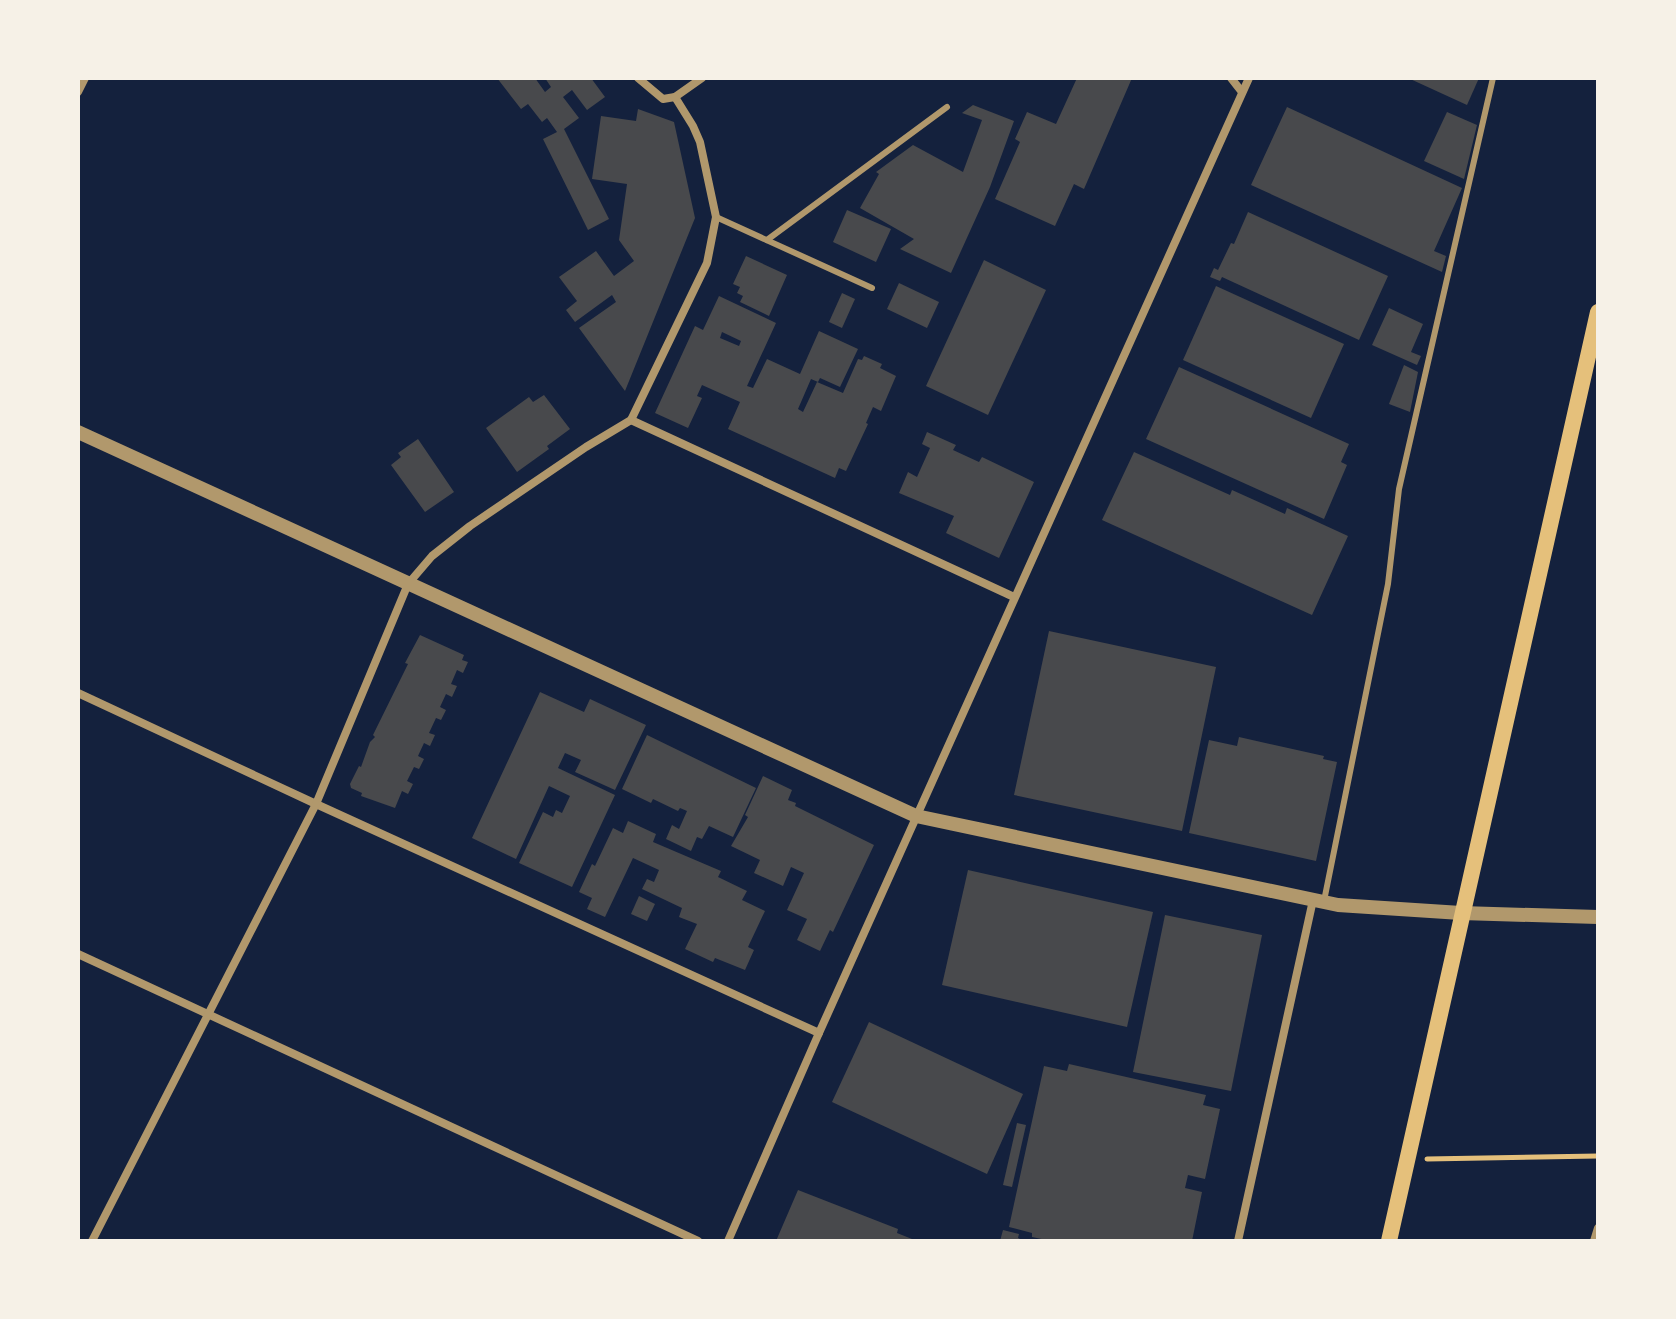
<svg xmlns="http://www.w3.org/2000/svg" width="1676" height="1319" font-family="Quicksand,sans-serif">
<rect width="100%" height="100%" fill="#14213d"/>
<!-- building -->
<g fill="#48494c" fill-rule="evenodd">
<path d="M497 78H535L545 92 551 87 545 78H591L605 97 587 110 572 90 563 97 579 118 564 129 609 219 588 230 543 139 557 132 547 118 542 122 528 104 521 109Z"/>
<path d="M1077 78H1132L1084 189 1074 184 1055 226 995 199 1020 142 1015 139 1027 112 1056 124Z"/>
<path d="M1408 78H1479L1467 105Z"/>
<path d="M973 105 1014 121 990 187 951 273 900 249 914 239 860 208 879 174 876 172 913 145 963 172 982 120 962 113Z"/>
<path d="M1287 107 1462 188 1434 251 1446 256 1442 272 1251 185Z"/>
<path d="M638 109 674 122 695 218 625 391 579 328 616 302 612 295 575 322 566 310 577 301 559 277 596 251 614 276 634 261 619 240 627 184 592 179 601 116 636 121Z"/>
<path d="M1447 112 1477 125 1464 179 1424 161Z"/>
<path d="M847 210 891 229 876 262 833 242Z"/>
<path d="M1248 212 1388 276 1359 340 1222 277 1220 281 1210 277 1214 268 1218 270 1231 243 1234 244Z"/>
<path d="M746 256 787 275 769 316 740 302 743 296 737 293 740 287 733 284Z"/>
<path d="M984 260 1046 290 988 415 926 386Z"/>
<path d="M899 283 939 302 927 328 887 309Z"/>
<path d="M1216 286 1344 344 1311 418 1183 360Z"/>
<path d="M842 293 855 299 842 328 829 322Z"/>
<path d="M719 296 776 323 747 386 753 388 767 359 800 374 819 331 858 349 840 387 820 378 818 382 811 379 798 409 803 412 817 382 843 393 858 359 862 360 864 356 882 364 880 368 896 376 881 411 873 407 866 423 868 424 846 471 839 468 835 478 728 429 740 402 702 385 697 396 702 398 688 428 655 413 695 326 703 330ZM722 332 741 341 739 346 720 338Z"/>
<path d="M1389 308 1423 324 1411 352 1421 356 1417 365 1372 345Z"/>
<path d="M1404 365 1418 372 1410 412 1389 404Z"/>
<path d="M1179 367 1349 444 1341 462 1347 465 1324 519 1146 439Z"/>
<path d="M544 395 570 429 547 446 549 449 517 472 486 428 529 397 533 402Z"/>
<path d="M927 432 956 445 953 450 979 462 982 457 1034 482 999 558 946 533 954 516 899 493 908 472 917 477 930 448 922 444Z"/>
<path d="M418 439 454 492 425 512 391 465 401 457 398 453Z"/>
<path d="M1134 452 1230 495 1232 490 1285 514 1287 508 1348 536 1312 615 1102 520Z"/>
<path d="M1049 631 1216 667 1182 831 1014 795Z"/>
<path d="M420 635 464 655 462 660 468 662 463 673 457 670 451 684 457 686 452 697 446 694 440 707 446 710 441 720 436 718 429 733 435 735 430 746 424 743 418 756 424 759 419 769 414 767 407 781 413 784 408 794 402 791 395 808 361 796 362 793 351 788 350 784 359 766 361 767 370 742 375 737 373 735 408 664 405 663Z"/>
<path d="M540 692 584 712 590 699 646 725 615 790 575 772 581 760 565 753 558 768 615 795 572 887 519 863 543 812 553 817 556 810 562 813 570 796 549 786 516 859 472 838Z"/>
<path d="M647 735 756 788 733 837 709 826 702 839 697 837 691 851 666 839 672 825 679 829 687 811 680 808 678 811 653 799 651 803 622 789Z"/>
<path d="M1239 737 1324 756 1323 759 1337 762 1316 861 1189 833 1209 740 1237 746Z"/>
<path d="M763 776 792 790 788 800 796 803 795 806 874 845 833 932 830 930 820 951 797 940 807 919 787 910 804 873 791 867 783 886 754 873 760 860 731 846 748 817 745 815Z"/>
<path d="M628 821 656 834 653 842 721 871 718 877 747 891 742 900 765 911 748 947 754 950 745 970 715 958 713 962 685 949 697 924 679 917 682 908 642 889 647 879 654 882 659 870 633 858 605 917 587 909 592 898 579 892 592 864 595 866 613 828 623 833Z"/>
<path d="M968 870 1153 912 1127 1027 942 985Z"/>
<path d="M639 896 655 904 647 921 631 914Z"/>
<path d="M1165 915 1262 935 1231 1091 1133 1072Z"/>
<path d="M869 1022 1023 1094 987 1174 832 1102Z"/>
<path d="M1069 1064 1206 1095 1203 1105 1220 1109 1205 1179 1188 1175 1185 1188 1202 1192 1192 1241H1051L1032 1237V1233L1009 1227 1044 1066 1067 1071Z"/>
<path d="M1017 1123 1026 1125 1012 1187 1003 1185Z"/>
<path d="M798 1190 898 1229 897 1233 912 1239 911 1241H776Z"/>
<path d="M1003 1230 1019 1234 1018 1238 1024 1241H1000Z"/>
</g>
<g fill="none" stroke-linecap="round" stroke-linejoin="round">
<!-- path -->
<path stroke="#e5c07b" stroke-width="5" d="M1427 1159 1598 1156"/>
<!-- service -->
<g stroke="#b1986c" stroke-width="6">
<path d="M716 217 872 288"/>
<path d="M767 240 947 107"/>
<path d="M1324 901 1388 584 1399 489 1493 78"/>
</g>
<!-- minor -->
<g stroke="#b1986c" stroke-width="8">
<path d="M638 78 663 99 675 97 702 78"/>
<path d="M1231 78 1242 92"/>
<path d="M78 92 85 78"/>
<path d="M631 420 1014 597"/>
<path d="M78 693 316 804 819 1033"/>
<path d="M78 954 698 1241"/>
<path d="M92 1241 316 804 408 584 432 556 470 526 586 447 631 420 707 263 716 217 700 142 693 126 675 97"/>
<path d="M728 1241 819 1033 1249 78"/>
<path d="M1238 1241 1313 900"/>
<path d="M1594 1241 1598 1228"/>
</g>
<!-- tertiary -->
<path stroke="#b1986c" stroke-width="14" d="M78 432 916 816 1338 905 1461 913 1598 917"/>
<!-- secondary -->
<path stroke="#e5c07b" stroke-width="16" d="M1389 1241 1598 312"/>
</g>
<!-- border -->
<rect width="1676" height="1319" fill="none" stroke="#f6f1e7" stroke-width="160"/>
</svg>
